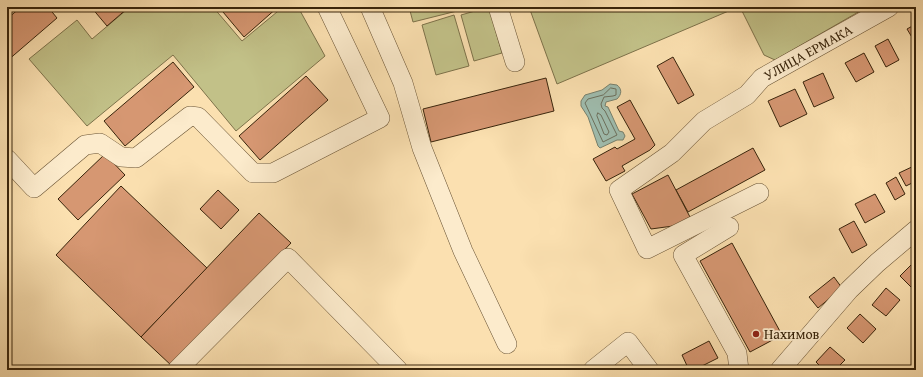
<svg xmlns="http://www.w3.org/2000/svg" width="923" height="377" font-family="'Gentium Book Plus',serif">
<rect width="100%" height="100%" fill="#fbe0b0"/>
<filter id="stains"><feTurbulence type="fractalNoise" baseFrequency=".005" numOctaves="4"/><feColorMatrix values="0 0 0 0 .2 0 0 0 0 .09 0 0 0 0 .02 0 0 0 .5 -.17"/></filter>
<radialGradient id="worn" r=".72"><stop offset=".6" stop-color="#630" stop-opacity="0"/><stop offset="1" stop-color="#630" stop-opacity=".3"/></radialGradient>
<!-- green -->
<g fill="#c2c188" stroke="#7d724a">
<path d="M130 7H213L242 41 283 7H298L325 56 236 131 173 55 87 126 29 59 77 20 92 39Z"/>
<path d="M409 7H456L457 11 413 22Z"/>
<path d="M489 7 502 53 474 61 461 15Z"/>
<path d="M529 7H738L557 84Z"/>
<path d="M740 7H867L775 60 764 55Z"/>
<path d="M454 15 469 66 436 75 422 25Z"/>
</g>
<!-- water -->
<path fill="#9fbdaf" stroke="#76806d" d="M610 84 617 85C622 89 622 94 617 99L606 102 605 106 608 107 619 131 623 132 625 136 623 140H617L600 148 598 146 588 117 581 106V101L585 95 602 90Z"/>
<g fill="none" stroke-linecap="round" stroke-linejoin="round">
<!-- shore -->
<g stroke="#6c705d" stroke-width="1">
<path d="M611 88 616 89V95L613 96 604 97 601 104 602 108 605 111 617 135 603 142 585 103 588 99 603 95Z"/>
<path d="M598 113 601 115 609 132 607 135 604 134 597 116Z"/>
</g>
</g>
<!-- building -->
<g fill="#d69772" stroke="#38240b">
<path d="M21 7H48L57 18 7 61V19Z"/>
<path d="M91 7H129L107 26Z"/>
<path d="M229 7H278L244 37 223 12Z"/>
<path d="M916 24V44L907 29Z"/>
<path d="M888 39 899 60 886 67 875 46Z"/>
<path d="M864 53 874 72 856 82 845 63Z"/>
<path d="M673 57 694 95 678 104 657 66Z"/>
<path d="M173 62 194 87 125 146 104 121Z"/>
<path d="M823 73 834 98 814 107 803 82Z"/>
<path d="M306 76 328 100 260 160 239 136Z"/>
<path d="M546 78 554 111 431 142 423 109Z"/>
<path d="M795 89 807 114 780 127 768 101Z"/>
<path d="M630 100 655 145 650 150 622 166 625 171 606 181 593 159 615 147 617 149 635 139 617 107Z"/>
<path d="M753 148 765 170 688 212 676 190Z"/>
<path d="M105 154 125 175 78 220 58 199Z"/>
<path d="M916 165V181L906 186 899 173Z"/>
<path d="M668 175 690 217 673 226 651 229 632 194Z"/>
<path d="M896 177 905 194 895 200 886 183Z"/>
<path d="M121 186 207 268 141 337 56 255Z"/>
<path d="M218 190 239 210 221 229 200 209Z"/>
<path d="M875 194 885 212 865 223 855 204Z"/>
<path d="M259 213 291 243 173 367 141 337Z"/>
<path d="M854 221 867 245 852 253 839 229Z"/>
<path d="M732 243 782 335 750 352 700 261Z"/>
<path d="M913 263 916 267V288L914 290 900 276Z"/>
<path d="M834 277 842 288 818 308 809 297Z"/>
<path d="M886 288 900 300 886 316 872 305Z"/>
<path d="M860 314 876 329 863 343 847 328Z"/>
<path d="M709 341 718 358 694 370H689L682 355Z"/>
<path d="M830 347 845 360 835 370H824L816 362Z"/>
</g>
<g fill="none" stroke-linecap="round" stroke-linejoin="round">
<!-- minor casing -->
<g stroke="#695334" stroke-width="20">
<g id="minor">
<path d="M370 7 403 83 422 148 463 251 507 344"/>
<path d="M498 7 515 62"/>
<path d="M7 159 34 188 85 145 100 143 121 157 136 158 190 116 198 117 253 173H273L380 118 327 7"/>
<path id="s1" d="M759 193 647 249 619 190 672 153 704 121 747 95 762 78 889 7"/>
<path d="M729 227 683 255 737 353 739 370"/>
<path d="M177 370 288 258 398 370"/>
<path d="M593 370 628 342 649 370"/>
<path d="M780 370 849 290 877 263 916 230"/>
</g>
</g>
<!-- minor -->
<use href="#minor" stroke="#fcebcc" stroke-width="19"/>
</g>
<!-- markers -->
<circle fill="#8f2418" stroke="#fcebcc" stroke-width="1.5" cx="756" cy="334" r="4"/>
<g text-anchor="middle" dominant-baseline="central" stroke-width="3.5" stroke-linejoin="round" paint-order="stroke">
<!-- street labels -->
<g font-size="14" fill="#38240b" stroke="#fcebcc">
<text stroke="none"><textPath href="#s1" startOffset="426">УЛИЦА ЕРМАКА</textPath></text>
</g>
<!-- poi labels -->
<g font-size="14" fill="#38240b" stroke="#fcebcc" text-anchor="start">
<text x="764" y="334">Нахимов</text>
</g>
</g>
<!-- margin -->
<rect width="923" height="377" fill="none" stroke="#fbe0b0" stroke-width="24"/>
<rect x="8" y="8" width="907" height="361" fill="none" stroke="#38240b" stroke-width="2"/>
<rect x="12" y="12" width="899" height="353" fill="none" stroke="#38240b"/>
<rect width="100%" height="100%" filter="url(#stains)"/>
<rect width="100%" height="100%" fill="url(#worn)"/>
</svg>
